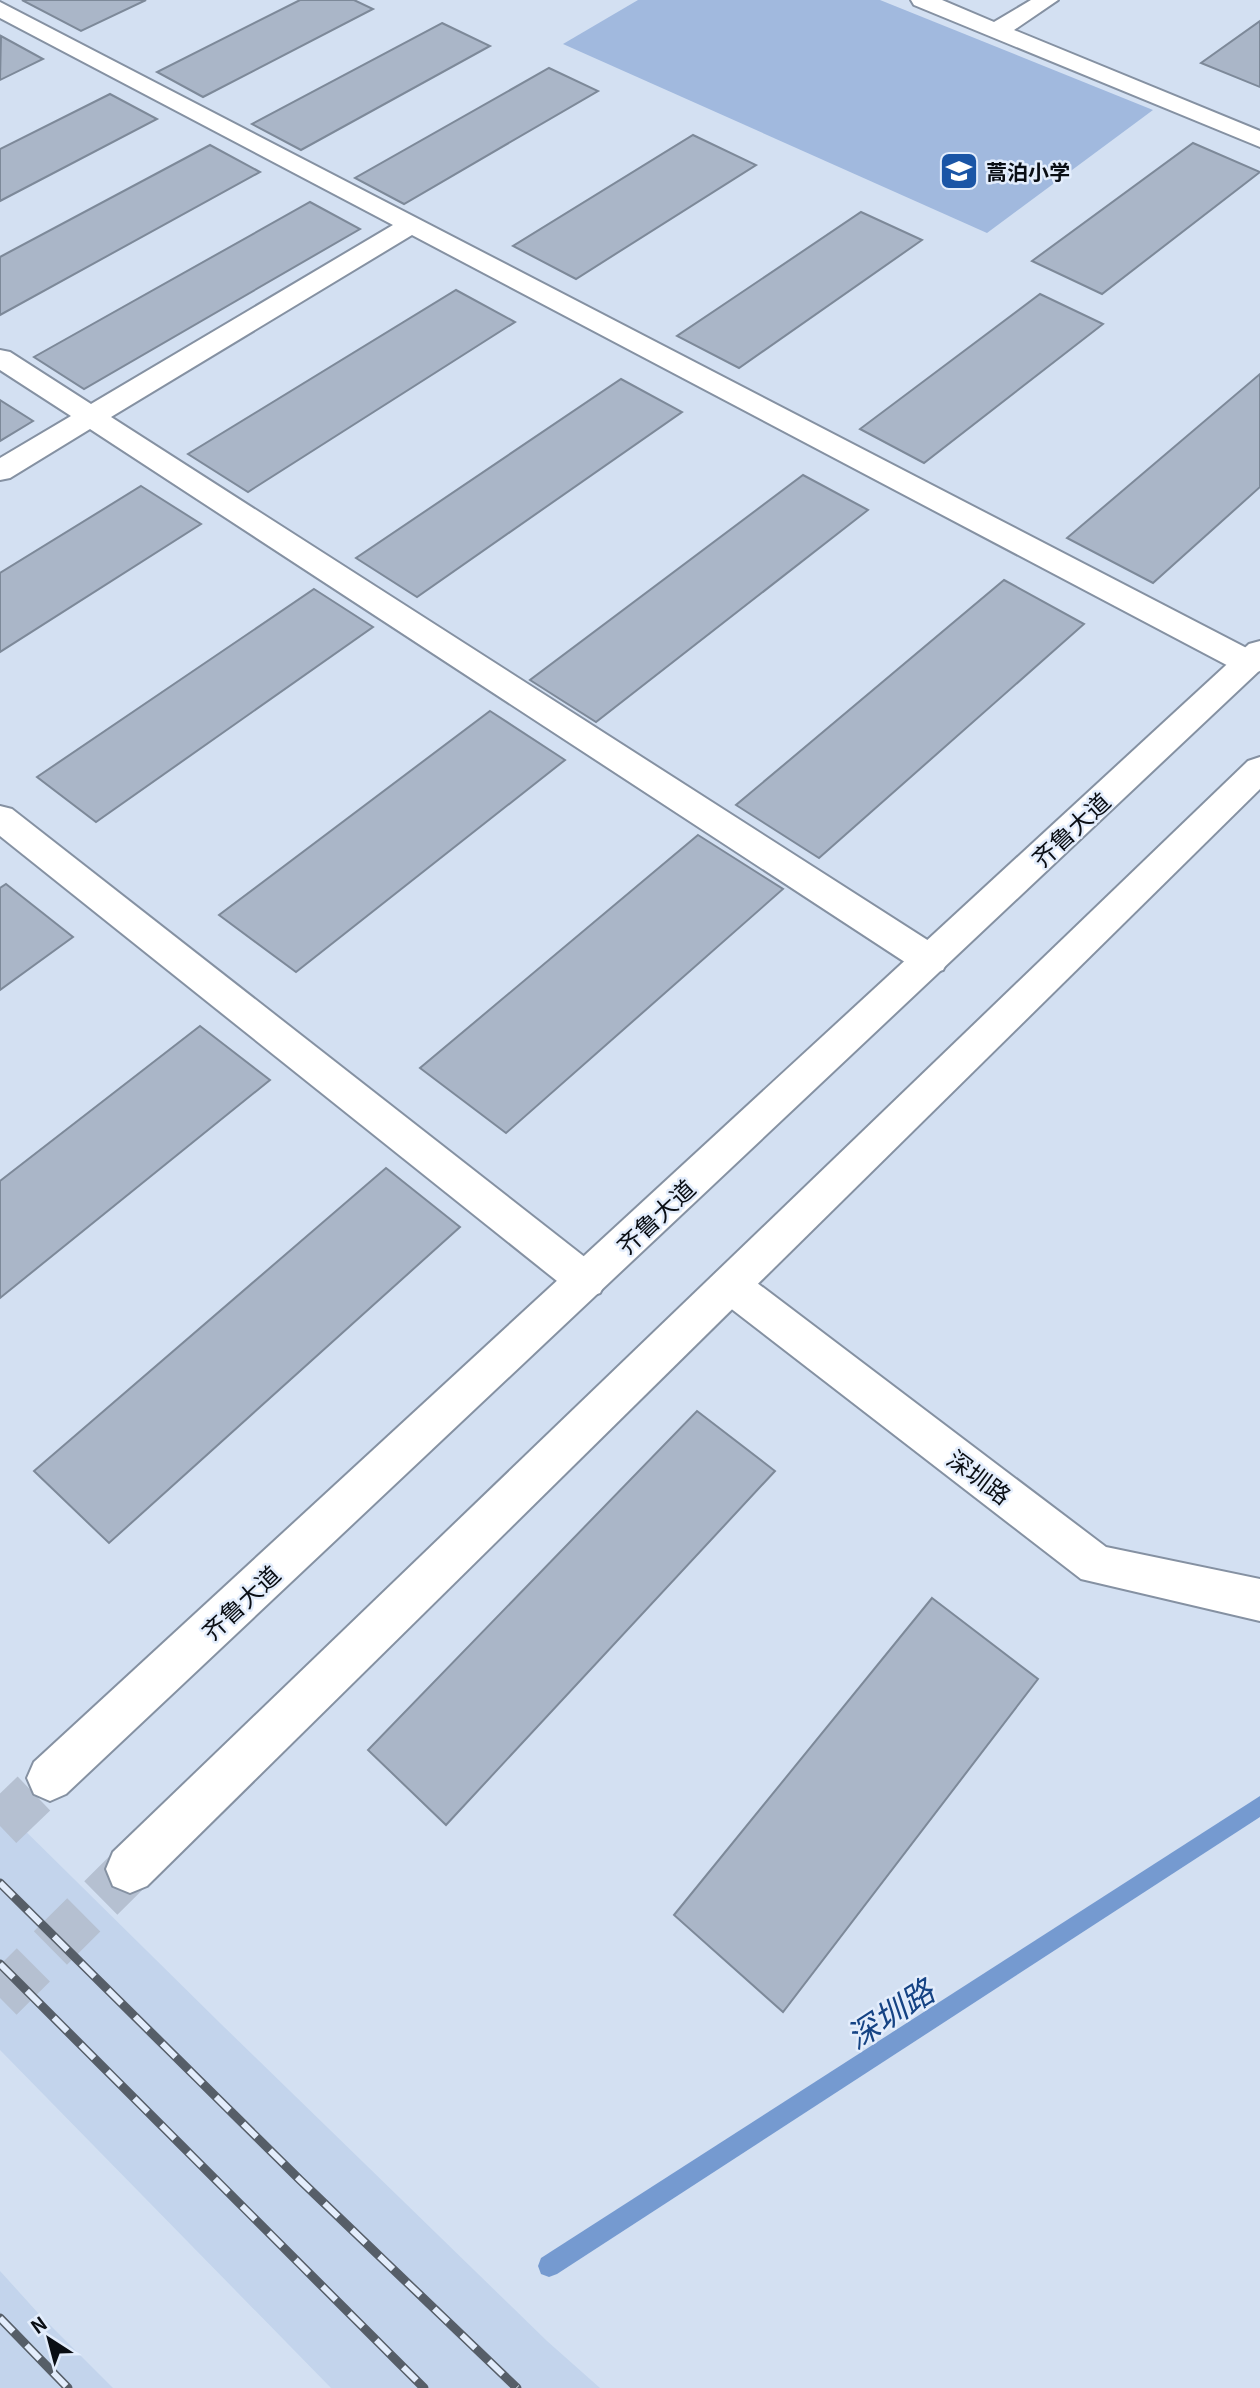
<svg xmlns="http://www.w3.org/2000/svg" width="1260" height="2388" font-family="Georgia,'Noto Sans SC',serif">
<rect width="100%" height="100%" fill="#d3e0f2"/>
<!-- built -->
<g fill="#c3d4ec">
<path d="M0 1806 220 2023 547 2341 600 2388H331L0 2050Z"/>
<path d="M0 2271 38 2313 113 2388H0Z"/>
</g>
<!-- green -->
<path fill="#a1b9de" d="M638 0H880L1153 110 987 233 563 44Z"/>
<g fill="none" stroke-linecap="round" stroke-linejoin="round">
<!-- stream -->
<path fill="#759ad0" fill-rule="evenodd" d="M1260 1796V1817L557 2274 549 2277 541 2274 538 2266 541 2258Z"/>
</g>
<!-- building -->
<g fill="#aab6c8" stroke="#7d8999" stroke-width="2">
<path d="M22 0H146L81 31Z"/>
<path d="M300 0H354L373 9 203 97 157 72Z"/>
<path d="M1260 21V87L1201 63Z"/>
<path d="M442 23 490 46 301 150 252 124Z"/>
<path d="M1 36 43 59 0 80Z"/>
<path d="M549 68 598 91 404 204 355 178Z"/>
<path d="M110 94 157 119 0 201V149Z"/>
<path d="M693 135 756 165 576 279 513 246Z"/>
<path d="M1193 143 1260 172 1102 294 1032 261Z"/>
<path d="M210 145 260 172 0 315V257Z"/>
<path d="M310 202 360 229 84 389 34 357Z"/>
<path d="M861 212 922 240 739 368 677 336Z"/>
<path d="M456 290 515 322 248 492 188 454Z"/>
<path d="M1040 294 1103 324 924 463 860 429Z"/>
<path d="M1260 374V487L1153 583 1067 538Z"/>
<path d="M621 379 682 412 417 597 356 558Z"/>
<path d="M0 400 33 421 0 441Z"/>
<path d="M803 475 868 510 596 722 530 680Z"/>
<path d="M141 486 201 524 0 652V573Z"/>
<path d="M1004 580 1084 624 819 858 736 805Z"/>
<path d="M314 589 373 627 96 822 37 777Z"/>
<path d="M490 711 565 760 296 972 219 915Z"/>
<path d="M698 835 783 889 506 1133 420 1068Z"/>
<path d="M6 884 73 937 0 990V888Z"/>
<path d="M200 1026 270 1080 0 1298V1181Z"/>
<path d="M386 1168 460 1227 109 1543 34 1471Z"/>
<path d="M697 1411 775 1471 446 1825 368 1750Z"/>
<path d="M932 1598 1038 1679 783 2012 674 1915Z"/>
</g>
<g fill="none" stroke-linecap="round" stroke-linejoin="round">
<!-- primary-tunnel -->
<g stroke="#b5c0d1" stroke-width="47" stroke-dasharray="47 24" stroke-linecap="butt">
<path d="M0 1826 50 1778"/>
<path d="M0 1998 130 1869"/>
</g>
<!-- street casing -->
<g stroke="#8591a2" stroke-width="4">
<g id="street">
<path d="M911 0H942L994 22 1031 0H1058L1014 30 1260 131V147L914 5Z"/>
<path d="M0 2 1260 655V671L1249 674 1238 671 412 235 111 417 943 950 948 960 943 970 930 974 917 970 90 429 10 478 0 480V458L71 416 0 370V350L10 352 91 404 393 225 0 18Z"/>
<path d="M0 806 12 809 600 1269 606 1281 600 1293 586 1298 572 1293 0 836Z"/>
</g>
</g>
<!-- secondary casing -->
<g stroke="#8591a2" stroke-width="4">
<path id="secondary" d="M730 1268 744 1273 1106 1547 1260 1579V1621L1081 1579 716 1297 710 1285 716 1273Z"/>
</g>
<!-- primary casing -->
<g stroke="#8591a2" stroke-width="4">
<g id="primary">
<path d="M1260 641V670L66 1794 50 1801 34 1794 27 1778 34 1762 1249 644Z"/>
<path d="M1260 757V789L147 1886 130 1893 113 1886 106 1869 113 1852 1248 761Z"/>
</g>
</g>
<!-- street -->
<use href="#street" fill="#fff" fill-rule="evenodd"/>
<!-- secondary -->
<use href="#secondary" fill="#fff" fill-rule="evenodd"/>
<!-- primary -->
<use href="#primary" fill="#fff" fill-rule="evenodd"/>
<!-- rail casing -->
<g stroke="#565e68" stroke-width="9">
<g id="rail">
<path d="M0 1883 300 2180 517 2388"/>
<path d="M0 1964 424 2388"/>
<path d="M0 2318 68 2388"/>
</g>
</g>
<!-- rail -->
<use href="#rail" stroke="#e3edfc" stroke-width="6" stroke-dasharray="19" stroke-linecap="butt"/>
</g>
<!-- icons -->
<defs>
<g id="school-square" transform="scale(2.0125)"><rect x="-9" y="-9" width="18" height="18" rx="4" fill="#1a55a6" stroke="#e3edfc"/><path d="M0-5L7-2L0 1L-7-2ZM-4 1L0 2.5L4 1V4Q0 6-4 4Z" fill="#fff"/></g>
</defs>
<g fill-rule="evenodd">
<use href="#school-square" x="959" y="171"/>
</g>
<g text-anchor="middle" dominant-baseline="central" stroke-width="5" stroke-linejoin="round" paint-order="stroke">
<!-- far-poi labels -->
<g font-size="21" font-weight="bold" fill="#0a0e14" stroke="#e3edfc" text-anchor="start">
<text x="986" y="171">蒿泊小学</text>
</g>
<!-- street labels -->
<g font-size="24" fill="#0a0e14" stroke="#e3edfc">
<text transform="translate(1070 829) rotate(-43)">齐鲁大道</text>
<text transform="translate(655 1216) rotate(-43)">齐鲁大道</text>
<text transform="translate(980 1476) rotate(37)">深圳路</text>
<text transform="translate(240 1602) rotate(-43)">齐鲁大道</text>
</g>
<!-- near-water labels -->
<g font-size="32" font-style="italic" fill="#154384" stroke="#e3edfc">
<text transform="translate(889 2012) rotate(-33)">深圳路</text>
</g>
</g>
<!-- north arrow -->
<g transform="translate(49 2339) rotate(324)" stroke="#e3edfc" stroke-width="5" paint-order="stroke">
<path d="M0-5L12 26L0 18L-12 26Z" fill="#0a0e14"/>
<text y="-10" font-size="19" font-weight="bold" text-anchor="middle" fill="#0a0e14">N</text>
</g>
</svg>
